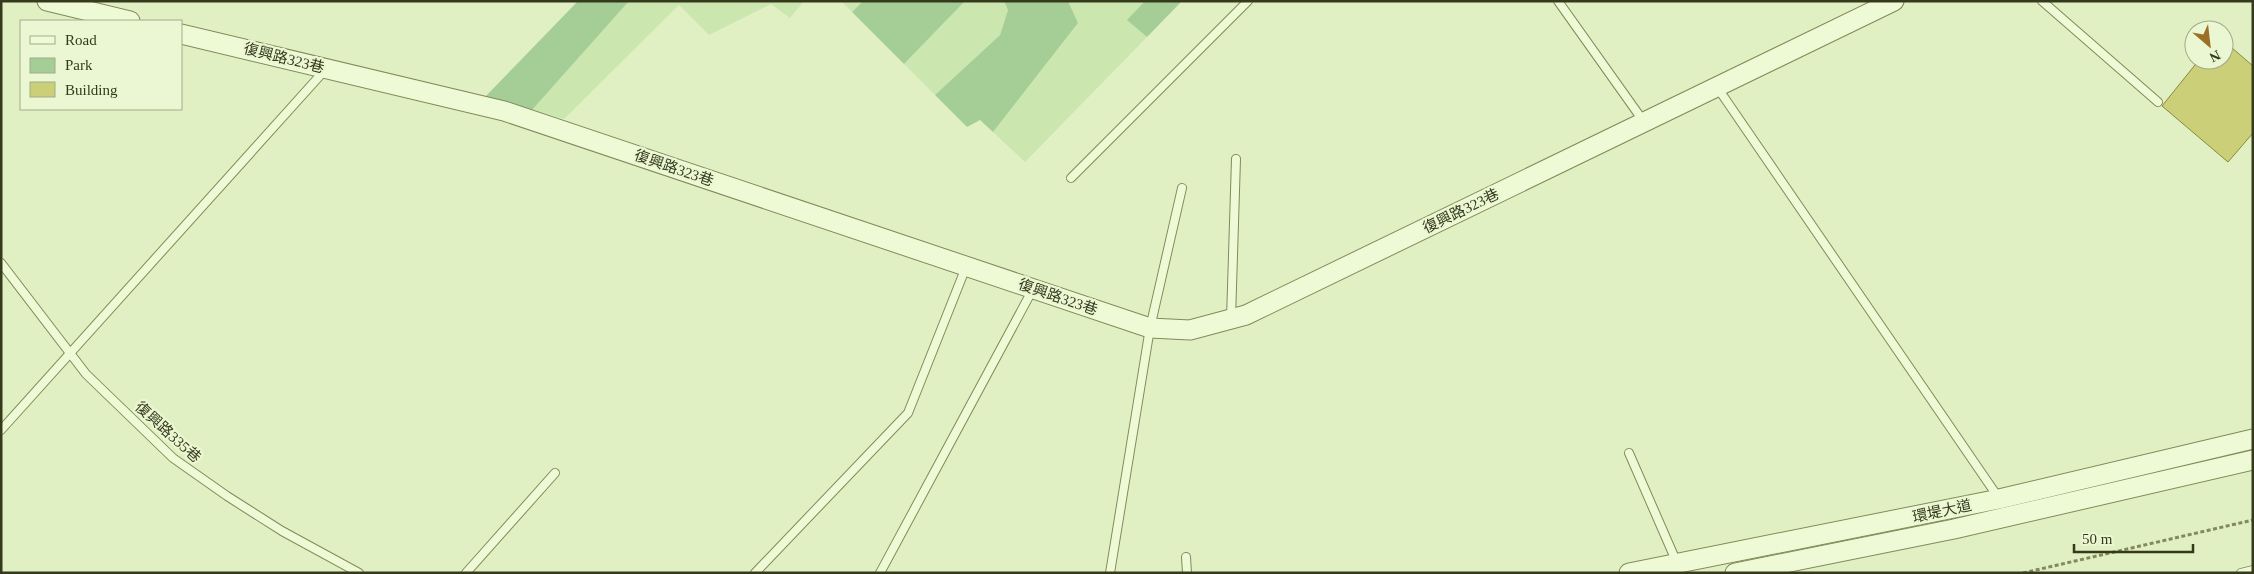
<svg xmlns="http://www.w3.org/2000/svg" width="2254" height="574" font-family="'Times New Roman','Noto Sans TC',serif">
<rect width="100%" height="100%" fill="#e1f0c2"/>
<!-- farmland -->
<g fill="#cce6af">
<path d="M629 1H804L790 18 771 4 709 35 679 5 564 119 532 110Z"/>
<path d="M841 1H863L852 12Z"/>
<path d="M965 1H1004L1008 10 1000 35 935 95 904 64Z"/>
<path d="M1068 1H1145L1128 20 1147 37 1025 162 993 132 1078 23Z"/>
</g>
<!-- green -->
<g fill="#a4ce96">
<path d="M578 1H629L532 110 484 98Z"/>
<path d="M863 1H965L904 64 852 12Z"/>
<path d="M1004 1H1068L1078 23 993 132 980 120 967 127 935 95 1000 35 1008 10Z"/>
<path d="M1145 1H1182L1147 37 1127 20Z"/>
</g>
<!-- building -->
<path fill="#cbcf77" stroke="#898a3e" d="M2224 41 2253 66V133L2228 162 2162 106 2199 60H2224Z"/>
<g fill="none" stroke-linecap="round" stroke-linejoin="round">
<!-- service casing -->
<g stroke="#828a59" stroke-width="10">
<g id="service">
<path d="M1558 1 1644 122"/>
<path d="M2042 1 2158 102"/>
<path d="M1717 87 1998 497"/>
<path d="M1071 178 1248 1"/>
<path d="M1 263 86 374 173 458 227 496 282 531 359 573"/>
<path d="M1231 319 1236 159"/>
<path d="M1 430 325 70"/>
<path d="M1629 453 1677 563"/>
<path d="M1186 557 1187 573"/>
<path d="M466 573 555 473"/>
<path d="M755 573 908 413 966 267"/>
<path d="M880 573 1033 289"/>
<path d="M1110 573 1150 328 1182 188"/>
<path d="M2241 573 2253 570"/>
</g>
</g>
<!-- tertiary casing -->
<g stroke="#828a59" stroke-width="21">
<g id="tertiary">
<path d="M47 1 130 21"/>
<path d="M181 34 504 111 1150 328 1190 330 1246 315 1894 1"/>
<path d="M1629 573 1999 499 2253 439"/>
<path d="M1735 573 1954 529 2253 460"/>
</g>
</g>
<!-- path -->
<path stroke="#828a59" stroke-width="3" stroke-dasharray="4 2.5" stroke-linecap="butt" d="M2023 573 2253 520"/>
<!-- service -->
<use href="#service" stroke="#eefad6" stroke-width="8"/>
<!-- tertiary -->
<use href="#tertiary" stroke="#eefad6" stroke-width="19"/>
</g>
<g text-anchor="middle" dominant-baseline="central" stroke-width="4.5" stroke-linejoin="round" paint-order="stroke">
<!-- street labels -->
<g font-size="15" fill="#363a1d" stroke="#eaf7d2">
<text transform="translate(284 58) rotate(14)">復興路323巷</text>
<text transform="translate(674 168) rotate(19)">復興路323巷</text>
<text transform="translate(1461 211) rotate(-26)">復興路323巷</text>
<text transform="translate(1058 297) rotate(19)">復興路323巷</text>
<text transform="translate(168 432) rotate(42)">復興路335巷</text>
<text transform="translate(1942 511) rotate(-12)">環堤大道</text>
</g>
</g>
<!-- border -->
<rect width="2254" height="574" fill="none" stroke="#363a1d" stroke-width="5"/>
<!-- legend -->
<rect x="20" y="20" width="162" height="90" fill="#eaf7d2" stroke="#a2ab8a"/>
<rect x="30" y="36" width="25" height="8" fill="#eefad6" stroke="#a2ab8a"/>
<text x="65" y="45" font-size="15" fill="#363a1d">Road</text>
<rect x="30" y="58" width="25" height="15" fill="#a4ce96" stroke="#a2ab8a"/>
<text x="65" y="70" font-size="15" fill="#363a1d">Park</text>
<rect x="30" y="82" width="25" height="15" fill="#cbcf77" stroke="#a2ab8a"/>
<text x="65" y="95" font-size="15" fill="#363a1d">Building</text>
<!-- north arrow -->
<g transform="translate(2209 45) rotate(152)"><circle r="24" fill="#eaf7d2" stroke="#a2ab8a"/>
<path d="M0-4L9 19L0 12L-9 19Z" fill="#9b6f26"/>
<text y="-8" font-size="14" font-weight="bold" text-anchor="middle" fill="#363a1d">N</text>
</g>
<!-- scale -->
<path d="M2074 544v8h119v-8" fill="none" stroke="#363a1d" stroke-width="2.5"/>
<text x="2082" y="544" font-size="15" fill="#363a1d" stroke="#eaf7d2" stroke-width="4" paint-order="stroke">50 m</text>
</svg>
